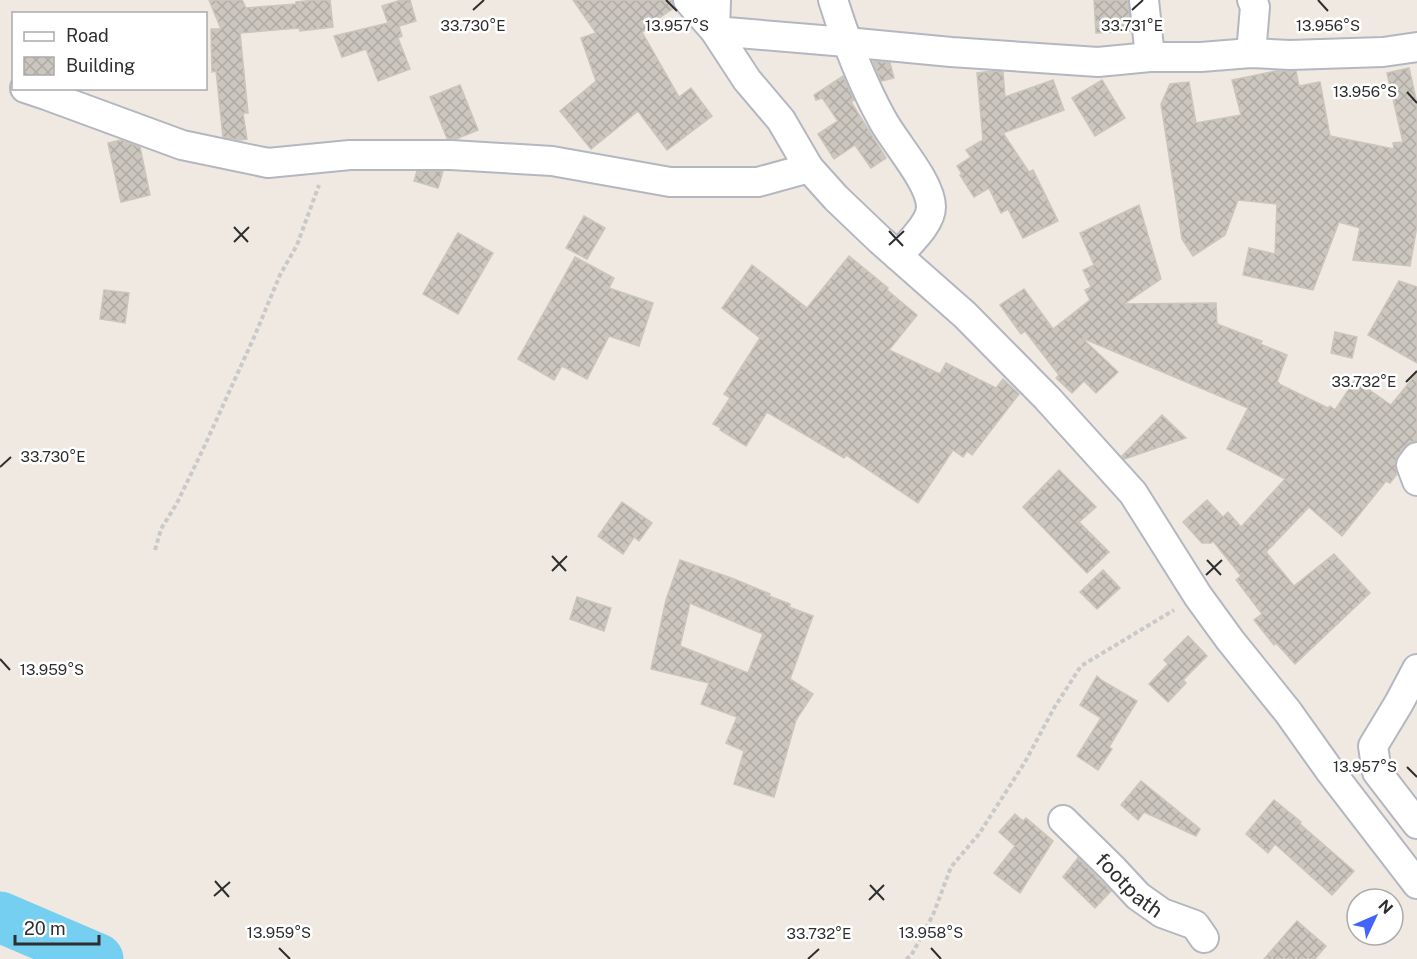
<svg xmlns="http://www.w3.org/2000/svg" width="1417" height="959" font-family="'Public Sans',sans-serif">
<defs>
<pattern id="building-cross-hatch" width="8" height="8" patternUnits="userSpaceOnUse" patternTransform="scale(1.5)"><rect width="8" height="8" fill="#cbc7bf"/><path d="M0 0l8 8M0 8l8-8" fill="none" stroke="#afaba4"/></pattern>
</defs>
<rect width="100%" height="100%" fill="#efe9e1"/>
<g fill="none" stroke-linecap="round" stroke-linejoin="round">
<!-- river -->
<path stroke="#75cff0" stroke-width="51" d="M0 917 98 959"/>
</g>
<!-- building -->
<g fill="url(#building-cross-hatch)" stroke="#cbc5ba" stroke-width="1.5" fill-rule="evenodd">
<path d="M209 0H242L246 8 296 4V2L315 0H330L333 27 300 31 299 28 240 33 248 113H243L247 139 239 140 223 137 216 71 212 72 211 29H221Z"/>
<path d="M401 0H410L416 21 399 26 402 36 398 38 410 69 378 81 366 49 342 57 334 36 388 23 382 6Z"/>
<path d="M573 0H672L674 8 650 24 652 26 642 32 679 97 691 88 712 116 667 150 638 111 591 149 560 111 596 81 581 38 596 33Z"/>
<path d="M1094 0H1128L1131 31 1096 33Z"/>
<path d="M873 61 890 63 894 78 881 81Z"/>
<path d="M1409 68 1417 103V226L1410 266 1353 260 1360 228 1339 222 1313 290 1243 275 1249 248 1275 254 1277 204 1238 200 1225 235 1193 256 1182 239 1161 104 1170 84 1189 82 1196 123 1241 115 1232 80 1276 71H1296L1299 86 1320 82 1330 136 1394 149 1393 143 1403 142 1387 73Z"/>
<path d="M993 71 1003 72 1005 97 1053 80 1064 110 1003 133 1029 172 1033 170 1058 221 1023 238 1008 209 1001 213 989 188 974 197 960 175 962 174 957 166 971 157 966 150 983 140 977 73Z"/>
<path d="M843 76 854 100 851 102 886 158 871 168 855 145 834 159 818 134 838 121 823 99 825 97 816 100 814 95Z"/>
<path d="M1102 80 1125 118 1095 136 1072 98Z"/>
<path d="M460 85 478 130 456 139 447 138 430 97Z"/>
<path d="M121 140 140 147 150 195 121 202 108 143Z"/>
<path d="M417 171H443L438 188 414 181Z"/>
<path d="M1139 205 1161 279 1124 304 1216 303 1217 324 1262 341 1260 344 1287 355 1277 382 1279 383V384L1328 408 1330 406 1335 410 1355 380 1391 405 1417 373V441L1410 442 1404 447 1398 455 1395 463 1397 474 1390 483 1386 481 1342 536 1309 507 1266 552 1294 586 1334 554 1370 593 1295 664 1276 643 1274 645 1254 620 1262 614 1236 580 1241 576 1213 541 1211 543H1202L1183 522 1207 500 1223 517 1228 512 1241 527 1285 479 1227 449 1248 408 1082 338 1118 372 1096 393 1084 381 1072 393 1056 378 1059 375 1025 331 1021 334 1000 305 1024 289 1053 329 1090 300 1085 290 1091 287 1083 270 1094 265 1080 233Z"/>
<path d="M584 216 605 228 587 259 566 248Z"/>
<path d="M458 233 493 253 458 314 423 294Z"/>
<path d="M849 256 888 288 887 290 917 315 889 350 940 374 946 363 996 388 1003 379 1019 394 972 455 967 451 963 457 953 450 918 503 846 455 844 458 767 412 746 446 720 430 721 428 713 424 730 398 724 394 760 338 722 308 752 265 807 308Z"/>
<path d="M575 257 614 278 609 288 653 303 639 346 609 336 587 379 562 366 554 380 518 359Z"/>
<path d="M1399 281 1417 287V363L1368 335Z"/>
<path d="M104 290 129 293 125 323 100 319Z"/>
<path d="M1335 332 1357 337 1352 358 1331 353Z"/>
<path d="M1162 415 1186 438 1124 459 1122 456Z"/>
<path d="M1059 470 1096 507 1079 522 1109 552 1087 573 1023 507Z"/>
<path d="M622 502 652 523 639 541 634 537 623 554 598 536Z"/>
<path d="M680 560 734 579 770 594 769 596 790 604 789 607 813 616 790 679 813 694 796 720 774 797 734 784 744 751 726 743 737 717 701 704 709 683 651 669 666 600ZM690 603 763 634 748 673 680 646Z"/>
<path d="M1103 570 1120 588 1097 609 1080 592Z"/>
<path d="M577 597 611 608 604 631 570 619Z"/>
<path d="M1188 636 1207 656 1183 680 1186 683 1168 702 1149 684 1168 664 1164 660Z"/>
<path d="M1097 676 1101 680 1137 701 1109 747 1112 749 1098 770 1077 756 1101 718 1080 705Z"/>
<path d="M1141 781 1200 829 1196 836 1144 812 1138 820 1121 805Z"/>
<path d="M1274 800 1301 822 1300 824 1354 871 1332 895 1275 844 1268 853 1246 834Z"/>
<path d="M1015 814 1023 821 1026 818 1053 841 1020 893 994 873 1015 846 999 832Z"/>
<path d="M1078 858 1111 891 1095 908 1063 877Z"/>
<path d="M1297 921 1326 946 1315 959H1264Z"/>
</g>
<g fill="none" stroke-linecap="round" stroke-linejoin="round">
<!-- street casing -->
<g stroke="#b4b7c1" stroke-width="32">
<g id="street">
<path d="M688 0 715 31 747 80 781 120 809 168 836 198 880 240 965 315 1047 398 1133 493 1198 596 1230 640 1288 712 1330 771 1417 884"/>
<path d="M716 0 715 31 846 42 951 52 1098 62 1150 57H1201L1251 53 1290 55 1383 52 1417 47"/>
<path d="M833 0C846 41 861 81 882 119 894 142 931 182 931 207 931 224 908 244 898 256"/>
<path d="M1144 0 1150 57"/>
<path d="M1251 53 1255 7 1252 0"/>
<path d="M25 88 46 95 182 145 268 163 350 155H451L552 161 670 182H758L809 168"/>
<path d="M1417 457 1411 465 1417 481"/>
<path d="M1417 669 1399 703 1373 746 1377 772 1417 824"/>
<path id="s1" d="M1063 820 1112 868 1138 896 1162 913 1195 925 1204 938"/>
</g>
</g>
<!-- path -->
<g stroke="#c9c9c9" stroke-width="4" stroke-dasharray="4.5 3" stroke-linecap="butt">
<path d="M155 550 161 529 177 503 205 445 255 335 280 275 297 245 319 185"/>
<path d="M906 959 911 956 933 915 951 867 979 834 1025 762 1054 708 1081 666 1174 610"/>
</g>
<!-- street -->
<use href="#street" stroke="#fff" stroke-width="28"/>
</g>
<!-- ticks -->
<path fill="none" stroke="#2e2e2e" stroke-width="2" d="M666 0 677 11M1318 0 1328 11M473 10 484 0M1132 10 1143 0M1407 92 1417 103M234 227 248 242M889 231 903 246M234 242 249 227M889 245 904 231M1406 382 1417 371M0 467 11 457M552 556 566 571M1207 560 1221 575M552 571 567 556M1206 575 1222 560M0 659 10 670M1407 767 1417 777M215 881 229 897M870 885 884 900M214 896 230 882M869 900 884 885M279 948 290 959M931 948 941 959M808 959 819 949"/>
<g text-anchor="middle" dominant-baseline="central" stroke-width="5" stroke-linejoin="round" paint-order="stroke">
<!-- street labels -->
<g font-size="21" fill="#2e2e2e" stroke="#fff">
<text stroke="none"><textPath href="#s1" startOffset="93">footpath</textPath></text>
</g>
</g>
<g font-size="15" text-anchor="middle" fill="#2e2e2e" stroke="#fff" stroke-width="5" stroke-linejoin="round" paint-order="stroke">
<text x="473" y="31">33.730°E</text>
<text x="1132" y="31">33.731°E</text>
<text x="677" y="31">13.957°S</text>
<text x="1328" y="31">13.956°S</text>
<text x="1365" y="97">13.956°S</text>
<text x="1364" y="387">33.732°E</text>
<text x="53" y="462">33.730°E</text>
<text x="52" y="675">13.959°S</text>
<text x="1365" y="772">13.957°S</text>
<text x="279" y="938">13.959°S</text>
<text x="931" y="938">13.958°S</text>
<text x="819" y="939">33.732°E</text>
</g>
<!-- legend -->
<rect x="12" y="12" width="195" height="78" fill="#ffffff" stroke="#ababab" stroke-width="1.5"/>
<rect x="24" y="32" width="30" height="9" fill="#ffffff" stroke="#ababab" stroke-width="1.5"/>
<text x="66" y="42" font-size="18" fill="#2e2e2e">Road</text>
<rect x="24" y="57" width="30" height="18" fill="url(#building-cross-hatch)" stroke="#ababab" stroke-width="1.5"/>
<text x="66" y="72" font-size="18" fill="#2e2e2e">Building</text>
<!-- north arrow -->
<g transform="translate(1375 917) rotate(46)"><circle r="28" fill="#ffffff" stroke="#ababab" stroke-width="1.5"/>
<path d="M0-4.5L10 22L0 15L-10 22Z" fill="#4264fb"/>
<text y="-9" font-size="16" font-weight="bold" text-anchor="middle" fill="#2e2e2e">N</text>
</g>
<!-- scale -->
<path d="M15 935v9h84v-9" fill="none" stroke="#2e2e2e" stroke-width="3"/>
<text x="24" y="935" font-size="18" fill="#2e2e2e" stroke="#ffffff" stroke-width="4.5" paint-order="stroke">20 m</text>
</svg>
